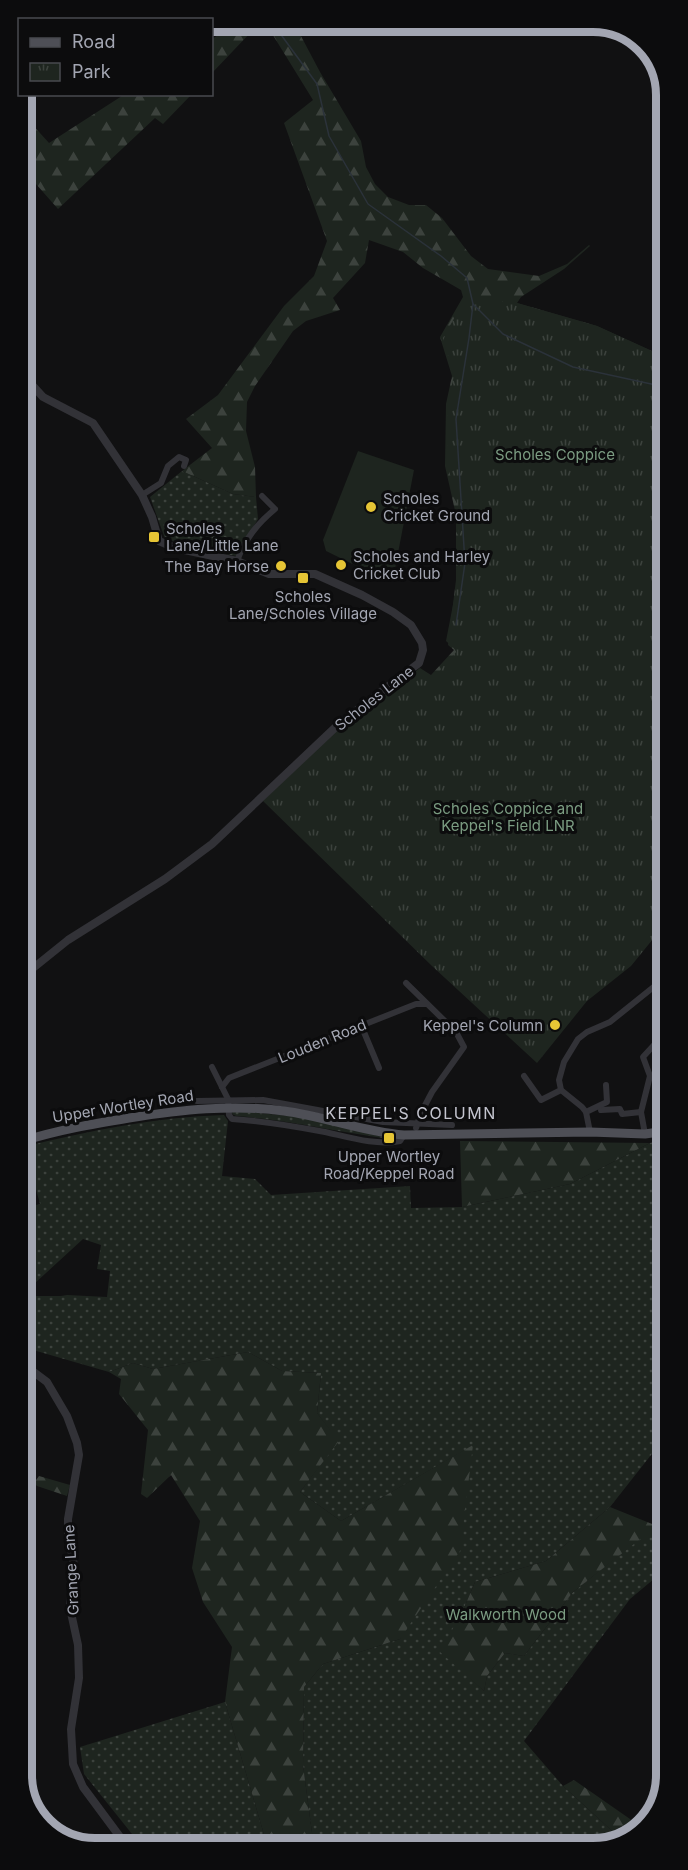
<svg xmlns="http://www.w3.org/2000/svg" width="688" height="1870" font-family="Inter,sans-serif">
<defs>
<pattern id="grass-dots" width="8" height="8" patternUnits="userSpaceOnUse" patternTransform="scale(1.5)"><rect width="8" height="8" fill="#1e251f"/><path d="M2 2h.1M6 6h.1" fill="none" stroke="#3c423d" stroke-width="1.8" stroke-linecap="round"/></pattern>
<pattern id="forest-firs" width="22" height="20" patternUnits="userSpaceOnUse" patternTransform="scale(1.5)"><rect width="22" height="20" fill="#1e251f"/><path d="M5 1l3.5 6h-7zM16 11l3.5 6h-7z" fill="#3c423d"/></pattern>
<pattern id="park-tufts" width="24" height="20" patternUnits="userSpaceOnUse" patternTransform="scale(1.5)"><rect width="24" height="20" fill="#1e251f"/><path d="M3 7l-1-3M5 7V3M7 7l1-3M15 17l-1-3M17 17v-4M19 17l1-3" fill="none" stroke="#3c423d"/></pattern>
</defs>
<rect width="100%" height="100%" fill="#111112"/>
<!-- grass -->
<g fill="url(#grass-dots)">
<path d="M182 471 233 494 256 497 258 519 236 556 179 545 164 536 150 497Z"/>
<path d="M233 1111 303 1117 390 1139C338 1132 288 1120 236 1116L232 1114Z"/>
<path d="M224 1115 228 1121 222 1176 255 1179 271 1195 410 1186 411 1208 462 1207 570 1184 650 1143 666 1139V1436L610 1507 546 1561 475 1582 464 1608 469 1677 484 1691 487 1676 505 1653 524 1656 573 1592 648 1532 667 1541V1568L630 1599 524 1741 563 1786 622 1840 613 1846 314 1848 303 1765 304 1687 323 1664 400 1639 472 1446 341 1521 300 1492 338 1441 317 1413 321 1373 282 1371 248 1352 153 1369 133 1363 109 1372 33 1350 23 1323V1296H61L67 1295 107 1297 110 1271 97 1269 101 1245 83 1239 34 1284 23 1286V1208L40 1204 33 1178 23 1179V1147C89 1131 156 1117 224 1115Z"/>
<path d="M225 1702 268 1848 144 1849 84 1774 80 1747Z"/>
</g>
<!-- forest -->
<g fill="url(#forest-firs)">
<path d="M239 21H293L320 72 361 141 366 167 375 184 388 197 409 205H426L442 218 471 256 488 269 539 276 567 264 589 245 590 246 564 269 521 297 517 303 597 326 665 357 434 693 346 725 420 668 431 675 454 650 448 645 456 580V515L445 466 446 404 452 376 440 337 463 297 461 290 423 268 403 252 369 240 365 263 333 298 340 310 306 321 293 331 255 386 247 402 246 431 255 467 256 497 233 494 182 471 212 448 186 419 218 395 284 306 314 276 327 241 284 123 313 100 271 32 253 30 212 73V39Z"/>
<path d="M125 94 191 95 163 124 155 118 58 209 21 167V112L49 143Z"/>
<path d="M460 1141 650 1143 570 1184 462 1207Z"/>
<path d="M248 1352 282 1371 321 1373 317 1413 339 1441 300 1492 341 1521 473 1445 460 1551 400 1639 323 1664 304 1687 303 1765 314 1848H268L225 1702 232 1647 203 1602 192 1568 200 1521 171 1475 147 1498 141 1494 148 1430 119 1394 121 1379 109 1372 133 1363 153 1369Z"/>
<path d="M39 1476 70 1485 67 1496 37 1486 34 1483Z"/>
<path d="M610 1507 667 1530V1541L648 1533 573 1592 524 1656 505 1653 487 1676 484 1691 440 1652 464 1608 475 1582 546 1561Z"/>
<path d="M574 1780 630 1819 639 1829 622 1840 563 1786Z"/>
</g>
<!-- park -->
<path fill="url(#park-tufts)" d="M465 299 517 303 597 326 665 357 666 923 631 966 587 1001 537 1063 432 966 263 801 334 733 421 671 433 678 457 651 446 641 458 579 459 512 448 466V404L454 375 443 338Z"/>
<!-- pitch -->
<path fill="#1e251f" d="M358 451 414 470 394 574 383 579 326 551 323 540Z"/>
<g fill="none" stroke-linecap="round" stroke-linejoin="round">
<!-- stream -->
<g stroke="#2b323a" stroke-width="1.5">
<path d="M271 21 317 84 329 136 368 204 441 256 467 278 473 304 469 338 456 419 465 563 456 625"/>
<path d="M473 304 503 334 573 367 665 387"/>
</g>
<!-- minor -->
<g stroke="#323237" stroke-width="6">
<path d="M142 495 161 483 168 466 179 457 186 460 184 466"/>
<path d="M237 561C245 539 257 524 275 509L262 496"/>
<path d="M406 983 456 1032 464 1047 432 1092 421 1113 416 1128"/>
<path d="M361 1025 379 1068"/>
<path d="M212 1067 228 1099 229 1115 232 1119C264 1121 294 1126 325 1132 348 1137 376 1146 400 1141L404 1135"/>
<path d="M524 1076 541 1100 561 1090"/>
<path d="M650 1076 659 1074 666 1075"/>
<path d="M222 1087 229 1078 416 1004H427"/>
<path d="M197 1101 263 1100 383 1122 452 1125"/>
<path d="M601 1110 620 1109 622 1114 641 1112"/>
<path d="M586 1112 607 1102 606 1085"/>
<path d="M590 1132 586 1112 582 1107 561 1090 559 1080 564 1062 578 1039 587 1032 610 1022 666 977"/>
<path d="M645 1134 641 1112 650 1076 643 1057 666 1032"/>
</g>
<!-- tertiary -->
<g stroke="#323237" stroke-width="8">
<path d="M22 374 43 397 93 423 142 495 152 517 159 541 175 548 237 561 269 574H315L362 595 393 612 411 625 422 643 423 650 419 663 340 723 212 844 165 879 68 940 22 977"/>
<path d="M23 1364 47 1382 67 1416 77 1443 79 1455 68 1519V1534L74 1565 70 1608 78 1645 79 1678 71 1729 73 1764 83 1787 129 1849"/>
</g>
<!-- primary -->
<path stroke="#4e4f56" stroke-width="9" d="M23 1141C58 1130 93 1124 129 1118 180 1110 232 1104 284 1111 324 1116 363 1132 404 1135L590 1132 645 1134 666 1131"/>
</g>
<!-- markers -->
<g fill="#e6c535" stroke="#0c0c0d" stroke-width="2">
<circle cx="371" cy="507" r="6"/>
<rect x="148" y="531" width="12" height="12" rx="3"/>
<circle cx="341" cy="565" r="6"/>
<circle cx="281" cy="566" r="6"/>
<rect x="297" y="572" width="12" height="12" rx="3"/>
<circle cx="555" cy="1025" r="6"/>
<rect x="383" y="1132" width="12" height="12" rx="3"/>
</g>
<g text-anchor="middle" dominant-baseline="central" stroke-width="6" stroke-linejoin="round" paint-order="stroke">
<!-- park labels -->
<g font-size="15" fill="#7b9c82" stroke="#0c0c0d">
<text x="555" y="454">Scholes Coppice</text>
<text x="508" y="808">Scholes Coppice and<tspan x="508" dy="17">Keppel's Field LNR</tspan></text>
<text x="506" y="1614">Walkworth Wood</text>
</g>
<!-- poi labels -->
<g font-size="15" fill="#a3a6b2" stroke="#0c0c0d" text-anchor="start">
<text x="383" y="498">Scholes<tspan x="383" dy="17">Cricket Ground</tspan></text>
<text x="166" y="528">Scholes<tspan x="166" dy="17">Lane/Little Lane</tspan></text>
<text x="353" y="556">Scholes and Harley<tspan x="353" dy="17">Cricket Club</tspan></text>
<text x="269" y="566" text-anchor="end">The Bay Horse</text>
<text x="303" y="596" text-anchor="middle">Scholes<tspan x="303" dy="17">Lane/Scholes Village</tspan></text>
<text x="543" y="1025" text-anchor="end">Keppel's Column</text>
<text x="389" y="1156" text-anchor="middle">Upper Wortley<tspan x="389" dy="17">Road/Keppel Road</tspan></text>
</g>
<!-- street labels -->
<g font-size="15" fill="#a3a6b2" stroke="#0c0c0d">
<text transform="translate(374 698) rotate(-38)">Scholes Lane</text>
<text transform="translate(322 1041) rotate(-22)">Louden Road</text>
<text transform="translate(123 1106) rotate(-9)">Upper Wortley Road</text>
<text transform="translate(71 1570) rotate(-93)">Grange Lane</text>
</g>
<!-- neighbourhood labels -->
<g font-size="16" letter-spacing="1.5" fill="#c4c5cf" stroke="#0c0c0d">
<text x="411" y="1113">KEPPEL'S COLUMN</text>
</g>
</g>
<!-- crop -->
<path d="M0 0H688V1870H0ZM95 32H593A63 63 0 0 1 656 95V1775A63 63 0 0 1 593 1838H95A63 63 0 0 1 32 1775V95A63 63 0 0 1 95 32Z" fill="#0c0c0d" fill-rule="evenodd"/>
<path fill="none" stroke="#a3a6b2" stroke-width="8" d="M95 32H593A63 63 0 0 1 656 95V1775A63 63 0 0 1 593 1838H95A63 63 0 0 1 32 1775V95A63 63 0 0 1 95 32Z"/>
<!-- legend -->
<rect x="18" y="18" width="195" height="78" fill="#0c0c0d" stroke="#484a4f" stroke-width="1.5"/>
<rect x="30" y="38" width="30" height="9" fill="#4e4f56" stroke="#484a4f" stroke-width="1.5"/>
<text x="72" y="48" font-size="18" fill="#a3a6b2">Road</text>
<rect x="30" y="63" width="30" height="18" fill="url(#park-tufts)" stroke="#484a4f" stroke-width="1.5"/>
<text x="72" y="78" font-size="18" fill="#a3a6b2">Park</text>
</svg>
